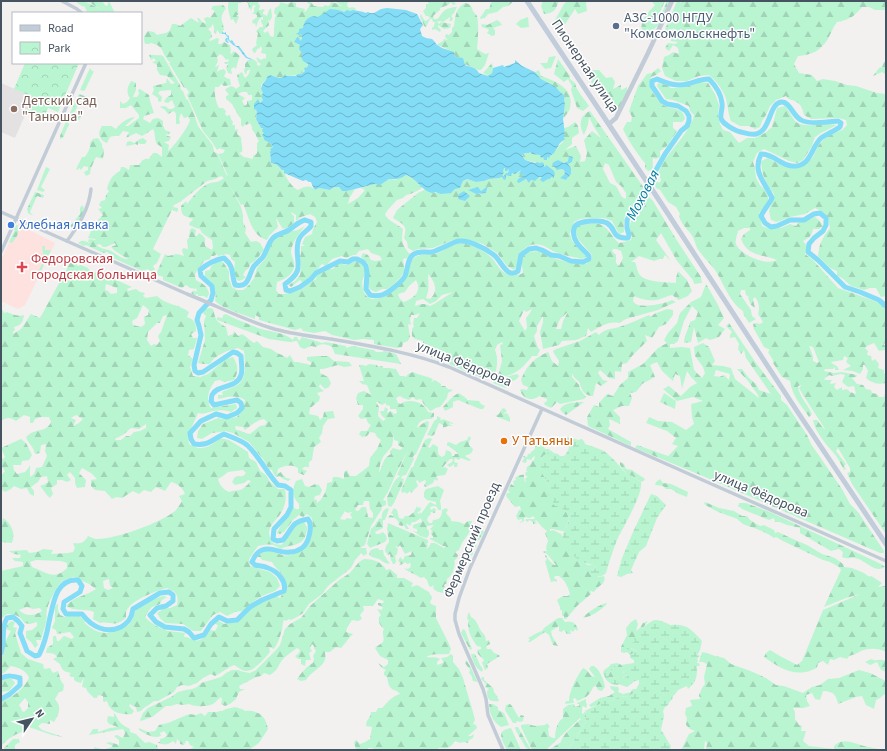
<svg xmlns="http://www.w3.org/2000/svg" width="887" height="751" font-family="'Source Sans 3',sans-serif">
<defs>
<pattern id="forest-firs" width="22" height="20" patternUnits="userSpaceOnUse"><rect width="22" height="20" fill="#baf5d2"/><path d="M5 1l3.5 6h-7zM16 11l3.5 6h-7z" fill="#a1d4b7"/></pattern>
<pattern id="wetland-marsh" width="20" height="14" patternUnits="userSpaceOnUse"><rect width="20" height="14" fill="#baf5d2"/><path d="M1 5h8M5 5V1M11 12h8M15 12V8" fill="none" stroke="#a1d4b7"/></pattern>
<pattern id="park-crowns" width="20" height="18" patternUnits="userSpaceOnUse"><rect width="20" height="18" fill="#baf5d2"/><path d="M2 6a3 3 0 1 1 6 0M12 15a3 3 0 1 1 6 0" fill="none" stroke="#a1d4b7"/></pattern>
<pattern id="water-waves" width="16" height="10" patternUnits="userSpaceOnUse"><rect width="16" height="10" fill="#83ddf6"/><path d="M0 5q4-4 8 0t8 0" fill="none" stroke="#6db6cb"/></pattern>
</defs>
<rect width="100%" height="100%" fill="#f3f0f0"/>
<!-- education -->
<path fill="#e4e1e2" d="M1 83 33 97 15 138 1 132Z"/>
<!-- medical -->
<path fill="#fee2df" d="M18 224 55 243 25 305 18 309 1 301V260Z"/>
<!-- forest -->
<g fill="url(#forest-firs)" fill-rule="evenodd">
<path d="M77 1H84L100 9 87 1 91 2 93 1H102L105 5 107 6 109 1 115 13H91L90 11 88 13 86 10 85 7 82 6 77 3Z"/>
<path d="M229 1H241L242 3H238V12L239 14 236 16 239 17 236 24 233 19 231 20C229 14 227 6 229 1Z"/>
<path d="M245 1H252L256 2 257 1H259L258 3 260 6 259 10H261L263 9 265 10 263 12V14L267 16 269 10 271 8 272 17 270 21 268 20 269 25 263 31 265 33 268 31 270 36 273 37 274 35V29L275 17 277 16 274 13 275 8 279 6 280 3 281 2 283 3H284L287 4 292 2 296 3V7L305 9 304 12 306 11 310 5 306 1H310L314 6 323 7 325 5 328 6 330 5 331 2 338 4 341 6H342L335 1H349L347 4 348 7 350 8 352 7 355 8 356 10 344 12 340 10H328L327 12 303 28 300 34 302 36 301 41 297 37 294 42 300 45C300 54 305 56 307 63 309 67 308 66 306 69 297 80 289 73 279 78L270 75 261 85V89L263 93V100L260 103 258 100 257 102 256 109 257 113 256 119 261 128H264V140L270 143 273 147 271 150 270 161 276 164 279 168 284 170C284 176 293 188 298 190 304 187 310 184 315 190L319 188 330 190 334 187H339L342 191H347L355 189 350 197 348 204 358 198 365 190 361 188 375 184H380L389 179 395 180 405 175C411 176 418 183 422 188 417 191 412 194 406 195L403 198 397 200C393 205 387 209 385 215 390 222 397 224 403 229 401 240 402 246 410 254L407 258 403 259 404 267V272L400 278 394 284 387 289H382L376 292C374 291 372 291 370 289 366 285 369 273 369 267 369 263 364 260 361 257L363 253 368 255 371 260 376 261 382 260 380 256 371 253 368 249 359 251 356 255H353L346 258 342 256 332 259 326 266 322 264 317 270 303 283 300 280 291 287 289 285 295 281 300 275 301 266 300 257 301 253V246H305L302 244 305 237 312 234 313 229 317 222 315 217 310 214 301 217 296 221V215L291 212V213L294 216V223L286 229 284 228 283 229 276 218 278 227 269 236 267 240C252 237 249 217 243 204L241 205 230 186 241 207 243 215V222L246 228 245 233 251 242 256 241 260 243 264 250 255 261 250 264 249 268 245 271 243 275 246 277 242 280 239 281 236 279 234 270 235 262 231 259 230 255 227 254 218 256 217 254 214 256H211L210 259 204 261C201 266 197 269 195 275L196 280C203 284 208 286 209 294L207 298 204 296H198V294L194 295 191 293 194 290 196 292 197 289 190 288 186 285 182 288 163 280V277L161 276H159L156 274 165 254 168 256 177 254 184 256 182 251 183 248 188 249 187 240 189 238 190 230 192 228 196 230 195 236H197L199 233 202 235 205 238V246L212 250 213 247 212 240 202 233 200 229 196 228 189 225 190 222 192 221 193 219C184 216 181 216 181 206L186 201 187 204C193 197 198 189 206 185 212 181 218 184 224 178L221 176 215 179 207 181 180 202 174 205 173 207 178 208V210L177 212 172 210 153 249 161 254 157 263 153 266 155 269 153 272 147 269 144 271H142L113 258 111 255 107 252 103 253 86 245 84 246 78 243C82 239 85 241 90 243L88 241 89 239 96 240 95 239 88 238 91 231 96 230 93 227 97 221 103 215 98 209 102 208 99 205 101 201 105 200 106 195 109 191 107 189C109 181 112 175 120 171L121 167H124L129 170 130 165H139C142 160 144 158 149 159L153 153H157L162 157V147C152 143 157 136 153 129L147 133 142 136 136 133 126 138 129 132 123 131 119 136H114L110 137 107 143C99 140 97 133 102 126H111L116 129C121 123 126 118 135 117L125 126H128L139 118V115L131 105 126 108H120V101L123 104 127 102 130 98C126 91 127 88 131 81L136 83V90L133 97H137L139 94 138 90 140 89 149 95 150 101 154 113 144 116 143 119 150 123 153 119 158 118 163 121V125L165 130 170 132 169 134 165 135 171 137 169 141 164 142 169 145 168 151C174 147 189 126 190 120L188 117 184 118 181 113 179 119 180 122 179 124H176V114L174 111 168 114 165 110 160 107 165 106 169 109H172L175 107 172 100 168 103 164 102 166 98 171 95V90L160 91 158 93 162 97 161 102 158 101V98L152 94 154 90 153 86 166 83 167 78 171 84 175 83 167 76 160 75 157 70V65L152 62 156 61 154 58 151 60 149 55C153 54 156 56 160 55L163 56 180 85 181 90 183 91 186 99 188 100 193 111 198 126 208 139 213 146 214 152 217 153 226 174 228 176 218 154 223 153 225 150 221 149 220 148 217 150 212 142 203 131 187 95 189 92 186 88H184L169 63H171C161 56 166 46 151 43L149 44H145C143 38 144 35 148 31L154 32 157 35C167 32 169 35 172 24H176L180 26 191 18 199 23 197 18H199L202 22 206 24 204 18 208 17 210 18 215 11 211 9 213 6 223 5 226 8C218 20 223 19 224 30L222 31V34H220L217 30 216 34 214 32V28L213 24 211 27 208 29 211 32 212 37 209 40 210 41 217 38 219 39 218 44H221L224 42 230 45 231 51 230 52 231 54 234 51 240 56 238 61 236 69 234 67 231 69 232 74 228 73 226 68 228 64 224 63 229 61 228 59 226 60 223 56 220 54 217 57 218 61 215 67 219 65 217 72 220 70 224 69 226 72 224 76 226 78 230 79 231 85 224 86 221 84 219 87H215C214 93 216 103 219 108H223L226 111 225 114 227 116 230 115 231 119 233 122 232 125H235V130L238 129 237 134 241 137C241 142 243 147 242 152L239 153 244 157 253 159V156L257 153V143L259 141C256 137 256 133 252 130V127L250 123 246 125 245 124 243 127 241 125V119L237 113 232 104 226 99V96L229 95 227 92 225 90 227 88 231 86 234 87 236 89 240 86 238 80 237 75 242 72 245 78C248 76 250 73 250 69L247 71 246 74H245L244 70 245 68V64L248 60H251L253 59 257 62V65L259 66 261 64 258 62 256 57 261 60 264 58 266 59V54L261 53 262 49 261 46 259 49 258 48 255 53 253 52 252 49 257 45 256 43 258 33 256 31 260 27H263V25L261 22V19L263 20V17C258 18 258 23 256 27L255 23 253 24 252 21 257 17V15L255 14H252L254 12V8L256 6 253 5 251 11 250 8 247 9 249 7 248 3ZM242 92H247L248 95H252V100L247 101V104L245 106 242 101 245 98 238 94ZM115 243 116 245 111 247 115 251 128 259C120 259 116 253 109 250 104 249 100 248 96 245L100 244 103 247H106Z"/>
<path d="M427 1H453L456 4 453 5 451 2 448 5 440 8V10L433 16 434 19H437C440 17 441 13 444 11 447 8 453 7 457 7L454 13 451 16 453 18 452 21H449L450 19V17L443 22 440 21 437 22 439 24 441 22 451 24 450 28 444 29 438 25V27L441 30 440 32 435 29 432 30V28L434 26 435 22H433L432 19H430L426 27 424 26C423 22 421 20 420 16L421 14 424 20 426 21 430 18 428 16H426L423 11 426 8V4H429Z"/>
<path d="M493 1H514L508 6 503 7 497 12 488 14 485 18 480 19V18L486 9H489L491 3Z"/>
<path d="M543 1H559C555 10 555 13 544 14L541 6Z"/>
<path d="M567 1H587L586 3 587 11 578 14 575 9 564 26 557 25 554 22 564 4Z"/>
<path d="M652 1H665L654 25 658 23 667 1H670L658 26 654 29 652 35 644 36C637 24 646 14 655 5L652 2Z"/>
<path d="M677 1H680V3L683 1H886V10H875L869 7H862C855 16 849 20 837 22 833 27 831 33 828 39 820 51 812 55 798 56L794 64 799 73 812 75 817 81 823 79 835 81 847 85 856 86 877 93 886 94V296L881 297 876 288H870L864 290 851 286 842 278 837 276V271L830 268 818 256C819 243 823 237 830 228 828 216 827 213 815 208L805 214 790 217 777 222 771 220 769 211 772 203 774 194C765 181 762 176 761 161L768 158 777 163 794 169 806 164 813 157 818 146 823 140 832 134 842 130 847 125 846 120 838 118 811 119 804 115C803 110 801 105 798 103 793 99 789 101 786 96L776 100 770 106 766 115 762 121 760 127 755 129 749 126H740L731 121C728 114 728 106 726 99 722 88 717 82 709 75L699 76 687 81H676L665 76 662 68 664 57 669 55 673 52 679 54 678 48 673 45 669 51 665 48 668 43 675 44 678 42 671 41 670 36 674 28 663 34Z"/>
<path d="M465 3C471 4 471 6 473 11 474 13 476 14 477 16 479 23 478 41 477 49L485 54 489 53 485 65 481 70C475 70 480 70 474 68 465 64 457 63 453 52L438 45V44L443 41 444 39 448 40 445 37 446 34 449 35 452 32V28L454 26C455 16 456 8 465 3Z"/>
<path d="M528 17 529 27 521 28 516 24 520 20Z"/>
<path d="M497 20 500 22 502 25 493 28 495 30V35L492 36 487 33 489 30 488 29 482 27 481 25 483 24 487 25Z"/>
<path d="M556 56 551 68 545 69 540 63H547L549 57Z"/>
<path d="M558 59 570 76V79L575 83C576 90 585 100 589 106L583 111 577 108 571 90 572 86 568 79 564 82 554 74Z"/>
<path d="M884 62H886V74H885L882 72 873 76 879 68 882 67Z"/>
<path d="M492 63 493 68 492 73 488 76 483 73Z"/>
<path d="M90 68 92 71H94L85 90 84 91 80 90Z"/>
<path d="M658 68 661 71 656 75 651 77C651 79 650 84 650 86 651 91 659 102 663 105 671 110 683 106 685 119L682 122H673V128L677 131 667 146 660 151V157L656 159 653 158C652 162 654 166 652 170L648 171 645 168V163C636 152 629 142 623 129L627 122H631L632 117 629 111 638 86 647 74 652 73Z"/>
<path d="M539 70 541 76C556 81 575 89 570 108 569 112 565 116 563 119L565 104 564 100 565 96 558 91 556 87 541 79 535 72Z"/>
<path d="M593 70H599L606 78 612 77 615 82 613 89 621 85V90L627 87V91L619 108 613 110C603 105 597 91 591 82L593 78 589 73Z"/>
<path d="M701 82 708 83 715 94 719 105 718 115 720 124 723 130 730 132 739 143 747 138H755L765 133 772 127 777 108 785 106C788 109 793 119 796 122 805 129 826 122 837 125L821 133 815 137 812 146 803 160 797 163 789 161 764 149 757 153 753 162 755 168 756 178 760 185 765 190 768 196V202L759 213 762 226C774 231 779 229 790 224L796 226 799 222 807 221 815 217 820 221 823 226 819 229H813C812 236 809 238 803 241L807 246 805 254 813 260 838 288 872 300 881 304 886 309V343L883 344 886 346V352L885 350 879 351 874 343 867 346 865 348 868 351 867 355 871 356 872 361 875 359 879 364 878 368 884 370V373L886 375V383C879 385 871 383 866 378L868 371 865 365H863V369L860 374 853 371 843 370 851 366 846 362 848 358 844 356 843 360 831 362 833 364 837 366 839 370H835V367L833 369H825L824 371 834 373 842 372 857 375 856 377 852 378 857 384 863 385 866 389 871 390 872 393 877 394 879 397H884L885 393H886V534L852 484 847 473 850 472V468L838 448 836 451 846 464 844 466 846 469 844 470C842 466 839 460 836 456 828 446 815 433 813 420H817L824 429H825L803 395 799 388 802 385 798 386C799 397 808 404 812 414L809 417C801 405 792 396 790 381L782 377 773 363V360L768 352 770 350 764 347 754 329 753 324 756 323 760 324 763 322 758 314C760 308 759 302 755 297L753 299 755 308 751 305 748 298 749 297 746 295 745 290H741L740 294 751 310 752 316 756 319 749 323 744 315 743 311C730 303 723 282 715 270 709 262 702 256 697 248 695 243 694 238 691 234 686 228 681 223 679 216L680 214 676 207 668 202 660 190 656 188 654 183V179L659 183 661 181C661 179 660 177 659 175 657 161 691 134 694 115L690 111 689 106 673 100 666 99 657 86 658 83 667 85 671 88C682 88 691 86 701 82ZM744 228H750V230L744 234 741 239C748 257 762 254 777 260 767 266 743 256 737 246 734 242 737 236 738 231ZM809 346 813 347 819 362 817 363 813 361V356ZM841 374 845 375 842 382 848 387 854 386 856 394 850 392 847 389 842 390V387L837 390 834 387 836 383 831 384 830 383 832 380H826L824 379 829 375 832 376Z"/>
<path d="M79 94 87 97 89 100H86L81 98 74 114 79 116 80 115 81 117 79 120 69 115Z"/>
<path d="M590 111 644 188C644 192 644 197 642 200 638 207 628 209 625 216 623 221 624 227 624 232L619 234 612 221 604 218H588L580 219 574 222 570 234 572 241 582 251 586 257 582 259C573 257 563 255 555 252 550 250 546 246 541 245 526 241 518 254 517 267L514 270 507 266 497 253 483 244 466 239 453 240 433 248 418 249 413 251 408 248 407 242 404 238C408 224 403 225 393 218L397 210 418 193 426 189C433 195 442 192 451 193L455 189 460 188 463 181 467 179 476 182 484 181 489 179 500 178 503 171V168H505V171H507L509 168 508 173H506L504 178 506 179V175L512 173 515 174 521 170 523 176 519 183 526 179 530 181 532 180H535L539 177H542L550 169 543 166 540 163 525 160 522 154C529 152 534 152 541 155 544 157 543 158 547 157 555 155 557 146 563 142L564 135 565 134 564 128 568 127 575 122 578 126 579 133 572 138V144L565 150 576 146 581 156 580 162 585 161 587 153 584 140 592 131 601 138 594 127 589 117 588 125 584 135C578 125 580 115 590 111ZM558 160 563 163 568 161V164L566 180 561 178 565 174 564 170 561 169ZM605 163 609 165 616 182 621 186 626 193V199L622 197 616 186 610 183 603 169ZM488 187 486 193 476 194 469 190 478 188 481 191Z"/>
<path d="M66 121 68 122 69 124 63 138 60 139V136Z"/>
<path d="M98 138 102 144V147L104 150 103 159 96 157 91 168 90 174 86 176 84 172 88 170V167L84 166 81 170 79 168 78 170 76 169 82 157H85C88 152 91 148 90 143L93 139Z"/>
<path d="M143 138 147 141 145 144H141L138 143V145L135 144 132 145 126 146 127 142 130 141 134 143 140 139Z"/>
<path d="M46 167 50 169 41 187 45 190 43 192 37 190Z"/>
<path d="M35 192 44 195 43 198 37 196 30 212 33 216 28 213 27 209Z"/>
<path d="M648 196 653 201 676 239 701 277 702 283 694 284 693 280 677 261 661 233 656 240 671 261 665 255 663 259H659L654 261 639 256 631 262H635C637 266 637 271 639 274 645 283 667 282 676 283V278L678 271 687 280 692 291 688 296 679 300 672 295C667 296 664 298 660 299 654 302 639 299 634 296L633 301C634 303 636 304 638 305 646 307 664 304 672 300L676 302 658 310 626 319 619 323C609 321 600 327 591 332L588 328 586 336 576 340 562 341 559 345 543 349 540 332 543 322V316L537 326V331L534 336 538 348 540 350 537 356H532C525 366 511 380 498 375L502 361 500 345 503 344 502 342 497 345 495 350C499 360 497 369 493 379L491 372 486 379 465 371 447 363 453 361 445 356 446 362 431 357 426 350 427 348 430 351 433 347 428 346 423 344V341L415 339 412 336V329L414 326 413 324 414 318H417L420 313 415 315H411L410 320 411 325 408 324 410 337 408 341 403 343 402 347 397 348 374 344V340L363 339 354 340 332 335 325 331 314 333 303 331 301 328 295 330 259 320V317L255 315V319C242 314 225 310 215 301 217 290 215 283 205 277V271L210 270 211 266 219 261 223 262 229 271V279L232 287 237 290H243L249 285 254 278 257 268 266 258 273 240 277 237 292 231 298 230 305 226C299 234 292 242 291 252 291 255 293 258 294 262 296 273 286 279 277 282L276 290 279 294C284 295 298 291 302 289 307 285 310 282 316 279L317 274 328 269H333L338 263 346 265 357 261 362 264 366 272C363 278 361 282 363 289 369 310 392 293 401 283 407 276 408 265 413 259 419 253 427 255 434 254 441 253 446 247 453 245 466 240 482 249 492 258 495 261 497 266 501 270 507 276 516 277 523 273L521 259 527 252 539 251 556 259 577 264H586L592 259V255L578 239 575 231 578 226C587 223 599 221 606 228 611 233 613 238 619 243L624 242 631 240 632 236 629 230 631 221 638 212 645 206ZM613 249H616L621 251 623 258 619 266 616 263V255L612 251ZM428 274C435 282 439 291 430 299L426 298C430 287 428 284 428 274ZM416 280C422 291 415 298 404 302L400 299 398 294 405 292 409 286ZM453 292 434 304 430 306C424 303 421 304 415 306L416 301 423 299 430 304 436 301 442 295ZM532 309 530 313 526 318 527 328 525 331 519 321 524 310 526 312ZM568 312 563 321 561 329H556L560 319Z"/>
<path d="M82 205 84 208C83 215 80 225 73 229L70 226 80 214V208Z"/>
<path d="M15 225H17C20 233 17 237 12 243L9 242 15 230 12 228Z"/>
<path d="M42 246H45V250H51L40 273 39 270 44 260Z"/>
<path d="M71 261 77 264V266L81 265 88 268 91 272 101 273 132 287 127 289 128 291 136 289 140 292 145 293 143 296 146 298 157 296C166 305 179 304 189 312L187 317C195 320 196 323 196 331L191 334 193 338H197L194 349 189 350 188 355 193 359 190 367 193 376 200 377 208 374 226 359 233 357C238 364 239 372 234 380L224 382 220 380 215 381C209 389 205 399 211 408L236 404 237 408 231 412C225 410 220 410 214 411 207 412 205 415 198 413L195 420 188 434 189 444C201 452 210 447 220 438L229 440 248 452 249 458 256 462 260 471 266 475 270 482 278 489H285C287 499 285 508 279 516 275 521 270 525 269 532 269 535 271 539 271 541L275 544 281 545C283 543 285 542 286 540 293 533 293 525 304 522L307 527C307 531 306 535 305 537 300 547 289 544 281 549 272 543 268 544 258 546L249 559 250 566 270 572 277 578 280 586 275 591 262 596 253 602 242 611 235 612 227 616 220 612 213 615 201 631H193L183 624 165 623 160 618 157 613 163 609 170 608 177 605C179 594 176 592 167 588 156 591 130 600 126 612 126 614 126 616 126 618 113 628 112 621 100 623L93 619 94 612C85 608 75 612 66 606 75 596 86 596 96 589L89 584 74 577 62 581C56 589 50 599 47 609 46 613 47 618 46 622 45 628 42 634 41 640H36L38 645 35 648 31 642 26 638V631L32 630 37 626V622L30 624 24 623C21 616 15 614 7 614L1 619V571L23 566V562L15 561 12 558H20L21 555 14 554 9 551 27 550 29 553 37 552 43 549 53 550 51 554 68 553 73 552 75 548 73 543C81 544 84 543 88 536 91 537 94 539 97 539 116 539 160 523 175 511 178 508 180 504 182 501L179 496 185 494C182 487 178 484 171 482L165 491 156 487 151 492 144 490 139 494 133 491 122 498 116 497 112 499 105 491 95 490 91 486V480L97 479 91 473 82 468 79 473 86 480 85 487 77 488 75 483V478L70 472 67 475 71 480 67 482 62 480H57V484L51 488 53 494 50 498C46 495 44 490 40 486L45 484 48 482 47 476 41 477 38 482 31 487 34 491V496L30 494 27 488 21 489 14 486 11 489 5 492 1 489V476L5 471 2 467 1 468V457L3 459 5 457 1 448 21 439 26 443 32 455 29 460 22 461 21 465H13L14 470 17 474 25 472 30 466V477L34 474 36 468 42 467 47 456 45 451 46 444 41 445 40 453 35 454C33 445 28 444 26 437 27 436 31 433 31 433 40 429 47 431 51 422L49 417H41L35 419 33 423H30V417L24 415 16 421C10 417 7 417 1 421V308L3 311 4 313 7 312C12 314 18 317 24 315 23 323 21 325 14 327L15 330 13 332V334L21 329 31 314 40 318ZM106 284 117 288V293L111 294 108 291 105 290ZM143 305 149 310 148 315 144 317 145 324 141 327 133 325 132 321 137 318ZM167 315 161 332 158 336 160 341 157 345 154 344 151 346 147 340 148 332 157 323H160L163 316ZM76 415 83 419 79 423 73 426 76 420 71 418ZM146 424V428L140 431 134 432 130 436H126L121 440H115L116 438C123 436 125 433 131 428L139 429ZM243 470 246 473 243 476 235 477 232 482 235 485 244 483 248 480 251 481C248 484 244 489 240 490 235 491 234 490 229 492 223 489 220 486 218 479L223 476 228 472ZM36 560 61 561 67 563V568C54 581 46 572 32 567L30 562ZM109 579 110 586 113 588 108 590 104 588 103 581ZM27 607 33 609 40 608 42 611C34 616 26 617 19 610Z"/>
<path d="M706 284 717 303 724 318 718 325 725 329 719 337 710 340 706 338 698 343 694 327 691 342 684 343C684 335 688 331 690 322L695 320 698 312 692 306 684 321 678 341 674 344H670V348L682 347 690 348 694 370 702 378 705 373 703 367 695 356 694 347 703 343 709 347 715 361 712 365 723 366 731 368 735 379 759 398 758 395 748 381 737 369H742L749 378 756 384 759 390 771 394 746 358 744 350 741 354 738 349 739 344 735 337 730 338V335L732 332 726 326 729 323 756 363 781 396V400L787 405 807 435 811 444 842 489 850 504 858 512 884 551V553H880L705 477 635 448 637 445 668 456 678 446 672 444 676 438 667 431 646 423 649 417 658 421 672 422 686 430 694 424 692 417 691 404 703 401 693 397 677 401 663 389 669 386 681 396 690 387 697 383 691 377 687 371 682 389 680 376 675 374 673 381 662 371 657 362 650 365 655 377 642 384 636 392 630 393 632 398 629 406H622L613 410 620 417V424L609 419 610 425 608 429 631 442V446L588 426 587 417 594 405 599 407V403L607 394 613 396 620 385 628 378V372L643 364 658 348 667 343 664 340 668 333 677 323 680 313 691 302 701 297ZM716 370 730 374 729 380 724 375 719 377 714 376Z"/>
<path d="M210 308 213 309C216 321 216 321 226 327L228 336 233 334 234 331 238 336 242 334C247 337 249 340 254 343L257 341 263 347 271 349 277 353 282 355 287 358 290 355 294 362C301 362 305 364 311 365V362L307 360V357L317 356H328L334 361 349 362 352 366 344 367 338 365 323 369H320V373L328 377 331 383 329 387 325 389 320 384 319 387 324 391 317 393 320 397 319 401C315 403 314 406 310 408L309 414 318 416 320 420 323 417 324 412 333 411 335 418 328 419 323 426 322 433 319 438 321 442 314 447 312 460 309 462V467H304L302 469 307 471 304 475 298 473V468C291 464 285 465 278 469L277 474 281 472 286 478 291 479 288 481 283 479 280 476 276 477 273 473 272 470 269 469 263 459 249 442 233 433 225 431 220 432 212 433 202 439 197 438 198 431 203 424 218 418 222 419 237 417 241 412 244 405 245 400C235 394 228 397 218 399V395H223L222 392C227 389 236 387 240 383 247 375 245 361 244 351L238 348C229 350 214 355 210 364H204L198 363 205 340 204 321 206 316 203 313 205 309ZM264 419 267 422 265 425 260 426 250 434C244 433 241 430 236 430L235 426 243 427 245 430C252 425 255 421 264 419Z"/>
<path d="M667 309 673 310V315L666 324 659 327 652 338 645 335 647 341 632 356 627 363 622 364 621 372 615 371V379L609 378 600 370 598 373 603 380 608 381 601 386 596 383 593 396C587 396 583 393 581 387 580 385 580 384 580 383 577 379 574 379 572 373V377L579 385 580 389 586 397 584 399 560 404 557 402 551 408 545 405 544 403 547 401V399L539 396C532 402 523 399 520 390L522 389 527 390 528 387 523 385 521 380C527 365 533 359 548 352L552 361 558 366 559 361 555 355 553 351 556 349 580 341 596 332 599 335C604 329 612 329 619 327 629 324 639 319 649 315L651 317 654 314Z"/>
<path d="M226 314C237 320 249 324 261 329 272 332 283 332 293 340L294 337H297L299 341 302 337 316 341 322 343 326 342 346 346V348L352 346 374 350 376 352H381L385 351 396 354 401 364 335 354 332 347C326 344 321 343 316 347L311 346 304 349 300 347 297 341 289 342 269 339 217 320V317L222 318 223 317V315Z"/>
<path d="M369 364 377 365 378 367 383 366V368H389L396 369 400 376H404L406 377 408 374 413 372C419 375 426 376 433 379L431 382 435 380 441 384V386H445L448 389 453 390 448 393 447 398 440 407C435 407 434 410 430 411L423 403 421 399 416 400 413 397 409 400 403 398 400 396 396 398 398 403 401 404C406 399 418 401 424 406 425 407 428 411 428 412L434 413V416L432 419C425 419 418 420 417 428L422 424 427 421 429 422 428 428 416 454 413 456 414 459 406 475 402 476 401 478 404 479 403 483 394 503 391 507 388 506 387 497C391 491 392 481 399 477L400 476 397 475 408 450 396 474 388 492 383 500 386 501V505L381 507 382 509 371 526 365 545 360 548H366L367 553 364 556 361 553 358 557 355 560 351 568 328 586 322 594 309 604 303 613 297 617 291 620 289 619 286 621 284 620C282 624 283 626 282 630 280 637 278 643 274 649L269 647 270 652C265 658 254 672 245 671 241 670 238 667 234 665 227 668 221 673 215 676L211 674 203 678 197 683 189 686 182 685 177 687 174 692 158 701H154C150 705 145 706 141 711L137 712 136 707 133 706 130 704 129 706 134 711 132 714C121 715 110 713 107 701L104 702 103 701V696L98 695 97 698H94L87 691 86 688 82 687 84 677 81 683 77 682 74 680V677H71L69 675 71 673C64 672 62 670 60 664L53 659 57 657C55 653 51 653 46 653L47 648 53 644V636H56L57 641H59L64 636 72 639 74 637 70 632 57 634 56 630 52 628 55 621V607L58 603V610L60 615 65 617C71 615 78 614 83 619 86 623 83 621 86 624 91 629 99 633 106 633 113 632 127 628 131 622 134 617 134 611 138 608 145 601 155 599 163 596L167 597 162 600 160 604 152 607 147 613 145 617C150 623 161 629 168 631 174 632 180 632 185 633L184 637C189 637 189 638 193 640 201 642 207 636 210 630L215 631 218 626 215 623 219 621 224 624 238 621 252 608 260 603 276 596 280 598 283 593 286 591C289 576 278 573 272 562L262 560 260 557H257C268 543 278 558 290 555 292 555 293 553 295 553 309 547 314 532 312 518L307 514 303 517 299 515 293 520 284 532 280 534 277 533C281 523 289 517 293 507L296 509H299V504C292 497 292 490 296 481L302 479 305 486 309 487 315 484 319 485 322 490 320 495 315 496 314 499 317 500V503C323 499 327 490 327 483L332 482 333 477H338L344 479V472L347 470 350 476H356L369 466 370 458 377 449 381 440 377 437 375 433 370 432 367 436 362 437 359 434 361 431H367L371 425 368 423 366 418 361 419 358 416 363 409V405H358L356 398 358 393 364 391 371 395 367 385 362 384 359 381H364L359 365H363L366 366ZM376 402H378L382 405 386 403V405L390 406V409H396L397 413 394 414 391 411 387 413 388 409 385 407 384 411H381L380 412 382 416 386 419 383 421 378 416 379 407ZM393 433 394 440 398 441V445L403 448 400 450 393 448 390 451 391 454C382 458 383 466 379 473L380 465 383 457 392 446 393 441ZM364 501H369L370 509 373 513V517L372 518 368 517 366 507H362L358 511 355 510 358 505H363ZM345 511 348 513 352 512 350 515 352 517 351 519 347 518 345 520 340 519Z"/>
<path d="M517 374 519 376C514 383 511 381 504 378L505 377Z"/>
<path d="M499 380 510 382 506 385V388L493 383 495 381Z"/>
<path d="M459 393 467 399V400L479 401 481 404 485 406 483 409H480L458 400 453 402V407L445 411 443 407C448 402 452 396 459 393Z"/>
<path d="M664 393 676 401 675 409 660 402Z"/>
<path d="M580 402H584L566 415 562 412 560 409C565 402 573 403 580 402Z"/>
<path d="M504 408 507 411 503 414 507 413 510 418V422L495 416 499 414 502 409Z"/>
<path d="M437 416 441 418 440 420H442L443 419 453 423V424L450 423 449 424 453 426H448L443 428V425L439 423 434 435 431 436 427 435 434 421 437 419Z"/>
<path d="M469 436 471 438 469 442V445L473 449C472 455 468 454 465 456L471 460 469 461 461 458 459 460 455 458 454 462 458 463 457 467H454V464L450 467 447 465 452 462 453 459H450L442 468 445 467 448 469 445 475 437 476 436 477 438 479 437 481 435 479 433 483 426 487 424 486 426 481 425 480 419 483 418 480 416 481 418 486 411 493 410 491 407 494 405 492 402 493 401 490 411 468 414 466V464L425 440 429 438 432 439 428 447 430 448 433 444 438 447C438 452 437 454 442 457L445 455 446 450 451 452 452 456H454L455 454H457L458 453 447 445V443L449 442 456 445 460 442 467 440Z"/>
<path d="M537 443C541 444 544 445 545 449H549L550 450 548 453 543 456 541 461V468L545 479 547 482 549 487 553 501 567 512 569 519 564 531C559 531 556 529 550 529V531L553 530 561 534 563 537 564 541 570 552 576 557 588 565H594L596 568 593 570 589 568 598 577 604 576C607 584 598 585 594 592L590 591 591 594 577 606 566 619H564V616L562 615V611L560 609V607L557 600 563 596H568L570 594C568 587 565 580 559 576H555L554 578 557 580V582L555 581 551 582 545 561 547 560 545 556 546 555 548 559 554 565H556L547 554 543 552 544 551H547C545 548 547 544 548 541L545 533 547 531C542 528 540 524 536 520L535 522 538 523 533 524V522L529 520 528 522 526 521 525 520 527 519H534L535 518 533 516 532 517 529 518 525 517 524 518V521L520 523H519L522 521V519L518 520 516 516 519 510H521L520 506 515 507 506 496 507 493H510L508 490 511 484 514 486 513 481 516 480 515 478C518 476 521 474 524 475V478L525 482H526L525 479 528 476H526L525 473 528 471H526L527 467 531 464 532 461 534 460 535 456 533 457 531 460 527 459 526 463 522 462 524 458 523 456 527 457 528 454H530L531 452 535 449V444Z"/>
<path d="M620 462 624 464 626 469 632 470 639 475 644 478 645 480 641 482 632 476 627 475 620 465Z"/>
<path d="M660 479 663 483 671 484 688 492 687 497 679 494 671 489H666L663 486 655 485 656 482Z"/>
<path d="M438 486 444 490 440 501 441 506V510H438L437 507 434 506 430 507 431 510 434 508 436 510 435 513 430 512 431 514 428 517 427 520 429 523H432L433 520C440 520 442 516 442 510L446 508 448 510 446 513 451 519V521L459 522 464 524 468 521H472L470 527 469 533 462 543 459 550 455 552 458 555 457 558 454 561 455 562C454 569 453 575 447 579V583L444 585 445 588 443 593C439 592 436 592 433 588L434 585 431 587 429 586 427 580 424 577 421 578C418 577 417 575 414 574 410 572 407 571 404 568L407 569 410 568 411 563 407 564 405 562 403 564 399 565 401 563 398 561 400 557 403 560 405 556 411 555 412 551 405 554 400 545 398 547 395 546 398 549 397 554 395 556 396 561 395 564H393L391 560 390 554 388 555 385 551 386 546 389 542 387 529 388 523 428 540V543L426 544 428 545 426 549 429 547 431 543H435L444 548 446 546H443L430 539V538H433V536L431 534 432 531 430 529 434 525 427 526V529L429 531V535L427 538 420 536 413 531 417 532V529L413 528V525L422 522 421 518 415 522H412L410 526 408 524H406L409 529H406L404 525 402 526 399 525 398 521 395 518H388L390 515 393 516V514L391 513 394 508 397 510 399 518 403 519 405 516H409L414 512 417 506 418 508 420 507 421 510 417 513 419 514 420 512 421 514C424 510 427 505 430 502L436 505V502L427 500 424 497V492L426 489Z"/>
<path d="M705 502 719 508 734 511 742 516H747L750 520 760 526 764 525 774 530 775 533 778 532 793 539 807 545 822 554 835 558 843 564 844 567 852 568 864 573 868 576 873 577 882 583 878 587 885 586 886 587V652C878 648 869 648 861 651 857 653 854 655 849 656L847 659 840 657 834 660 830 659 828 665 823 661 818 663 817 668C813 669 809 672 805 672 789 675 776 665 764 657L766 653 770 650 780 656 797 665 802 661 823 610 860 594 846 598 824 607 841 570 839 567 830 562 823 560 783 541 776 537 774 538C765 531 753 528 743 524 740 522 738 519 735 518 724 514 714 511 704 504Z"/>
<path d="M739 503H746L770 512 881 564 885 567C883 568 881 569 878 569 870 568 863 559 855 558 849 557 850 560 842 557L843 552 839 549 831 551 800 533V528C793 526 785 525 780 522H775L774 518 769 520 742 509 740 507H738Z"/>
<path d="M387 508 389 509 385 520H383V528L375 532 376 534H379L383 532 386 535 387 539 385 542 370 548 367 544 371 529 375 525 377 521 378 522V520L380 518 382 519C381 514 383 510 387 508Z"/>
<path d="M3 518C11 523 16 533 12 543L1 542V525L2 523Z"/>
<path d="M483 530 484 532 480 539 474 544 477 546 473 548V554L471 556 469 557 467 553 470 552 469 549 472 547V541L476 539V536L477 532Z"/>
<path d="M378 548 379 550H383L384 555 390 564 385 563 379 559 372 557 369 554 370 551 373 549Z"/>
<path d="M364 559C372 559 383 562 386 570L390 569 397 575V578H404L413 583 411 587 417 585 429 592 432 598 430 602 431 604 436 606V618L449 644 451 649 449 654C441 655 433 653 426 657 431 658 435 656 440 659L437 662V665L443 663V661L441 658 447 657 451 654 453 656V662L459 669 463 678 473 712 475 720 473 724 476 725 477 728 468 736H471L474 734 473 738 469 740 468 743 464 742 460 743 455 741C449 750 447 748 438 748L439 750H376L372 748H368V750H356L354 742 356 740 360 744 365 742 370 739 372 727 366 726C366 719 371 718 371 712H376L378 708H382C388 702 392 696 400 694 397 690 395 691 392 689 388 686 388 681 387 677L384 675V672L386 670 382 668 378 663 384 667 388 664V660L380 656 375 648C377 646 381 644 383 642 385 637 381 634 384 629 380 625 378 622 379 617L381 615 377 609 382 610 383 607 378 605V603H383L384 601 378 599 373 606H363L364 610 360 615 362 619 358 621 352 620 347 628 346 632 353 634C348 638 346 643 341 648L336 647 330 652H325C325 655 326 657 325 659 324 667 310 672 306 680L301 681 297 679C300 674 308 665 313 663L314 659 313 656 316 651 314 648V646L312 644 310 648 312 651 309 653 311 660H306L305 666 301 664V659H298L295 656 299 653 300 650 297 648C293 651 288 654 284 658 277 665 280 669 270 675L264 673 261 676 256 677 239 686 240 689H245L239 692 236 699 230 704 225 706 221 704 222 699 221 697C218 699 216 702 213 704 206 707 195 707 189 704L183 705 177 704 171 706H166L152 717 141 721 140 720 143 713 148 708 171 697 178 692 186 690 192 689 197 687 201 683 221 677 226 673 232 670H238L244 672 250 673 256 670 276 650 280 645 285 629 290 624 301 618 310 606 339 580 350 573 359 562Z"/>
<path d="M607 603 606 605C599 611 593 616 583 618 586 613 600 604 607 603Z"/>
<path d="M469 612 471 617C477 620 478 626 481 631 485 636 485 634 486 641L489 640 490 644 486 646 487 649H491L494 653 497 654 500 656 487 664 488 668 485 670 482 663 484 660 478 654 477 650 481 649V647L477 646C471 638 468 632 468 622L469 620 467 619 468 614Z"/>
<path d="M558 618H562L565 622C572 621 575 622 578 629L577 631 575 629 573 632 570 630 571 634H567L564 630 561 632 559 631V626L551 631 552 636 558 646 553 645 549 635 545 632 530 642H528L530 639 528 638 537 633 542 631 544 628Z"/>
<path d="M636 619 638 624 636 631 640 628 643 623 648 621 643 628 638 633 636 642 630 648 637 651 630 655 627 652 624 653 621 652V647L627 635 626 628 631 622Z"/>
<path d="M11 621 15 622 13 627 17 628 15 633 21 653 28 659 43 664 44 669 50 668 53 673 58 671 61 681 64 685 63 691 59 692 55 699C62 707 59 714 54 722L50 720V724L42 723 38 726 42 730 63 737 52 735 26 726 22 732C13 735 8 739 1 746V701C13 698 24 688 29 678 26 670 19 668 11 666L4 673 1 674V659L5 649V642L11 631 6 629 7 625ZM25 698 28 702V708L24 712 22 711 21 708 19 705Z"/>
<path d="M463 629 465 630 472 649 470 650 461 633Z"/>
<path d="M702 652 707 653 715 656 724 658 731 664 753 672 766 678 776 685 784 686 803 693 812 687 820 685 828 679 839 678 859 670 870 673 886 681V693L880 698 876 700 874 709 866 705 862 696 856 697 838 704C836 695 834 691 823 691L820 700 815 699 812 693 806 695 807 701 810 706 803 708H793L795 712V719L799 725 802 726 801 731H806L803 741 809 746 834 749V746C844 736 856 745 868 747 872 748 877 748 881 750H706L707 743 705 741 704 750H681L689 734 695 731 690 729 686 725 687 718 685 714 686 708 692 706 690 700 700 699 699 695 702 688 705 684 704 677 707 664 703 662H699Z"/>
<path d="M471 654H475L480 665 483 669 482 672C475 668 473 661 471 654Z"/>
<path d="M871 659C877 662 879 658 886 661V672L881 670 877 662 870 665 865 662Z"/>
<path d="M466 660C471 665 474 676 478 682L473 681C472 678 472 675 469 673L470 670 465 663Z"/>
<path d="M619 664C624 665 623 668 623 672L627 676 625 678 617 677 612 678 608 677C609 672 615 666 619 664Z"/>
<path d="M591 666H594C600 670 604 680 605 687L602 691 598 690 596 686 593 687C590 696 585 698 577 701L576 699 575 698 573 699 574 703 565 704 566 701H569C569 691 577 676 583 668 589 670 589 676 595 677L589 669Z"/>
<path d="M482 677H484V680L493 688 494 692 497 696 499 701C490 702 487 700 487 691L489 689 485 687 486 684 481 679Z"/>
<path d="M4 679H12L15 683 9 691 1 692V680Z"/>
<path d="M610 686 618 687 619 689 618 692 623 694 631 692V691L633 689H636L638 690 629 696 619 697 609 702 591 707 589 705 600 698 609 696 615 692 611 689Z"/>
<path d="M586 699V702L587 705 586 708 583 706 582 708V714L584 713 586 710H587L585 723 568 750H549L561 742C562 735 575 724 581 719L580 718 546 750H532L521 727V725L528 724 535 726 545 725 547 723 550 727 548 728 549 736 553 738H555C555 731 557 722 563 718V709L568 705 574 704 575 707 579 706V704L577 703Z"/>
<path d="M489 704H493L498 707V710L504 713 509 725 501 727C492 721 490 714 489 704Z"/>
<path d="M510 704 512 706 519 718 521 715 524 716 523 721 520 722 517 721 516 723H513L505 710 506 705Z"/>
<path d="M235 707 242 709 245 711C251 710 259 712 263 717 266 720 267 725 268 729L259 743 249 750H188L194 747 190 745 188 741H186L184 745 180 744V742L177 739 176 744 173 741C167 746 163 745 157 742H160V739L164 738 167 735 164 731 160 733 161 736C153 739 146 734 139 730V728L148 732 155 731 159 725 168 723 189 714 196 715 201 713 205 716 208 712H217L220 711H222L226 709Z"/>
<path d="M114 713C117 716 117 718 119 721 122 725 126 727 130 729V732L136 734 145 743 149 742 157 745 158 750H93L95 747C102 750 106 750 113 746L106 743 110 742 119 745V740L114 736 117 735 123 738 125 733 123 729 89 735 93 729H98V732L110 728 118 727 109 724 107 721 108 716 114 717Z"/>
<path d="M515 727H518L531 750 526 748 516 731Z"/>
<path d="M511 728 521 750H507C502 740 495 730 511 728Z"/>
<path d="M13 739H19L20 742 15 745V750H4V748Z"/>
</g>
<!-- wetland -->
<g fill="url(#wetland-marsh)">
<path d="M567 437 579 440 581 439 584 441 585 444C591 446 598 448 604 451 612 457 621 467 627 475L632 476 641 482C643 495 623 527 617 540 613 550 609 562 606 573 602 577 598 577 592 576L589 573V568L593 570 596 568 594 565C580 564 561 549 563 534 564 529 568 524 569 519 567 512 563 507 555 506L553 504V501L549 498 548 491 549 487 547 482 542 473 541 468V461L543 456 548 453 550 450 554 453 558 454 560 456H564L566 454 569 448 566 440Z"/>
<path d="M651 494 657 496 666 505 657 518 646 546 639 552 631 570 633 573 627 574 621 577 617 576 622 558 633 532Z"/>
<path d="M654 620C660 620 665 622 670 625 687 623 692 630 702 641L700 650 697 656 700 655 697 659 698 660 697 663H699L700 666H697C697 677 697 681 688 689L687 686 678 690 676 693 673 696 672 700 670 701 668 705 665 707 663 711 664 716 661 730C665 735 667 741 671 746L670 750H568L585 723 587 710C590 708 593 707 596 706 600 704 602 701 607 700L609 702 619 697 629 696 637 690 636 689 639 684V680L635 681 627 687 618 684V685C609 685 605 680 603 672 605 668 610 667 611 664L617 663 619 664C615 666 609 672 608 677L612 678 617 677 615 675 618 674 622 678H625L627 676 622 670 623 667 621 665 634 663V660L630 658V655L637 651 631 648 629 650 626 648V646H631L633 642H635L634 638C639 631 646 624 654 620Z"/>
</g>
<!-- park -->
<path fill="url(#park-crowns)" d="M25 63H79L58 112 48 108 43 120 26 112 33 97 14 89Z"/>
<!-- water -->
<g fill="url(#water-waves)">
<path d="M387 8 406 10 417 14 423 25 420 29 422 36 426 38 432 39 435 42 436 44 442 48 454 52 455 57 463 58 465 65C470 67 476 67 479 73L488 76 492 73 493 68 503 65 504 67 515 63V60L522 66 535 72 541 79 556 87 559 91 565 96 564 100 565 104 563 119 565 134 564 135V138L565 139 560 143 554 153 550 156 549 158 547 157V160H544L543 157 541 158 540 155 532 154 530 152 529 153H525L522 155 525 160 535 163 537 162 540 163 542 162 544 164V166L545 167 546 165C547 165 553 170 554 171L555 175 554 176V178L551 177 550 179H548L543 182 540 180 542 177H539L535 181 532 180 530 181 529 183 526 179 519 183 517 182 518 179 523 176 522 174H519L521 170 515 174 512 173 511 176H509L506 175V179L504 180 502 177 504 176 506 173H508L509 169 507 171H505V168H504L503 171 504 173 502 175 500 178 489 179 484 181 476 182 467 179 463 181 460 188 455 189 451 193C448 193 444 194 441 194 440 194 439 193 438 193 433 191 437 193 432 193 422 191 415 177 406 175 400 179 396 180 389 179L380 185 375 184 347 191H342L339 187H334L330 190 319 188 315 190 313 187 311 182H309L306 180 303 181 284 173V170H282L276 164 271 163C270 160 271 156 270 152L271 150 270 149 273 147 270 143 264 140V138L262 135 264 133 262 131 263 128H261L256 119 257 113 256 109 254 110V104L258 99 260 103 263 100 261 96 263 93 261 89C262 82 266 82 267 77L270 75 279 78 283 77 285 74 286 76H296L298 74H301L305 71 304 69 305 67 306 68 308 66V64L303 61 301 57 303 55 299 49 300 45 294 42 297 37H298L301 41 302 37 301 34 299 35 296 34 299 32V29L303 28C304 21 307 18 313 16L318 17 330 9C335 10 339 9 344 12L347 10 350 11 353 10 364 12 365 13 368 12 370 13H374L381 9Z"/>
<path d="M222 31 224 33 226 32V34L228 36 229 35V39L230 41 232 40 236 46H239L247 57 252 59 251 60C250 59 248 59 246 58 244 56 239 49 237 47L233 45 227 39V40L229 43 226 42 225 40 226 38H228L225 34H222Z"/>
<path d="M569 156 573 157 572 162 568 164 571 168V174L568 177 566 180 560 178 565 174 564 170 561 169 557 170 552 164 554 162 558 160 564 163 568 161Z"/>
<path d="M488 186 486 193 476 194 468 190 478 187 481 191Z"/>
<path d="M464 191 470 196 465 201 458 199 459 194Z"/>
</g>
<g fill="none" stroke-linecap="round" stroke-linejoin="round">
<!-- river -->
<g stroke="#83ddf6" stroke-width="5">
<path d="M1 653C6 641 0 630 7 618L13 617 18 621 22 626 20 633 27 651 35 656 39 655C44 645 47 634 49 622 53 606 55 578 78 580L82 586 80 592 64 602 63 609 66 614H82C92 627 106 634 121 627 124 625 129 622 130 618 132 616 132 612 133 609L160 593 169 592 173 595V601L166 606 157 608 150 615 156 622 165 627 184 629 189 632 194 638 204 635 211 624 219 617 227 621 237 620 250 607 262 600 284 591C287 581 277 571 268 568 264 566 259 566 255 565L252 562C254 557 257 552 262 550 272 546 280 554 290 552 293 552 299 550 302 548 309 543 313 526 308 519 290 522 293 529 283 540L277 541 273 539 274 529 287 515 291 507V490L285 486 278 485C267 473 259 456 247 445 241 440 231 437 224 434 211 440 209 446 194 444L191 439 190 433 201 421 216 414 227 417 237 413 242 408 241 403 237 400 214 405 211 401C212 399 211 397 212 395 217 384 237 389 241 375 243 370 241 362 241 356L237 353 233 352 203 372 198 373 195 371 194 365 201 335 199 326 197 320 199 313 211 300 213 293 212 286 201 276 200 270C208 263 214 260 224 258 235 267 231 274 235 285 250 288 248 275 254 266 257 263 260 260 263 257 267 251 268 243 273 238 277 234 284 233 289 230 295 226 298 222 305 220L311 222V226C307 232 300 233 298 242 294 262 307 269 285 284L286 290 290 291 300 287 311 279 316 273 340 261 348 262 353 259H357L363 262 366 266 367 273 366 289 370 295C374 296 377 296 382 295 388 293 402 282 405 276 408 269 407 258 414 254 420 250 426 253 432 252 438 250 448 245 455 242 466 238 485 248 494 255 501 260 507 280 518 271L521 255 529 249 536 248 542 250 551 255 559 256 571 261 583 262 589 259V256C584 250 575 244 574 236 571 223 581 222 591 221 597 221 602 220 607 223 617 229 610 238 628 238L629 235 627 228V220L631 213 642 205 646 193 647 188 652 177 665 154 681 131 687 126 689 121V116L686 111 678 106 667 104 662 101 652 86V81L657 79C667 83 676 87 687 84 696 82 700 79 709 79 715 85 721 94 722 103 723 108 720 114 721 118 722 124 736 131 741 132 745 133 752 135 756 134 771 131 769 102 782 102 790 102 793 116 801 120 809 125 829 122 838 121L841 123 840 127C834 131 827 134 821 138 811 147 811 168 792 166 780 165 774 154 761 154 752 172 765 182 772 198 769 205 764 209 761 216L765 223 771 227 777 226 790 220H804L814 214 820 213 826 218V225L823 231 814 238 809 244 808 252 818 260 845 287 860 292 879 300 886 306"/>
<path d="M1 678C8 675 13 676 20 678V685L10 694 1 699"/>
</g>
<!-- minor -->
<g stroke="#c2ccd7" stroke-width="3.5">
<path d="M62 1 77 9 82 13"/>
<path d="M1 212C63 239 125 267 187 294 215 305 242 319 271 328 290 334 311 336 331 339 371 346 410 352 449 367L698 478 823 533 886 561"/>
<path d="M67 241C79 225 89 209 91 189"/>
<path d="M1 252 86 63"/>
<path d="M503 750 488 715 486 699 483 689 459 634 455 620V614L459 598 470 568 542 409"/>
</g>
<!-- tertiary -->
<path stroke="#c2ccd7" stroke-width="4.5" d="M609 124 616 118 648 53 672 1"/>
<!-- secondary -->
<path stroke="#c1cddb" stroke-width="5" d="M527 1 657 197 799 414 886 544"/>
</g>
<!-- markers -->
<circle fill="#5c6f8a" stroke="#fff" stroke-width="1.5" cx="616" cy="26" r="4"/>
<circle fill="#8d6e63" stroke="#fff" stroke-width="1.5" cx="14" cy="109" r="4"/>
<circle fill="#3f7fe0" stroke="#fff" stroke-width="1.5" cx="11" cy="225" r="4"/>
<path fill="#e0444e" stroke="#fff" stroke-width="1.5" d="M20 261h4v4h4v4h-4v4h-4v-4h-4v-4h4z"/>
<circle fill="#e8710a" stroke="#fff" stroke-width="1.5" cx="504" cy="441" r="4"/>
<g text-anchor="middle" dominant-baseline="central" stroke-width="3" stroke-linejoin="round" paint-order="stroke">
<!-- service labels -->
<g font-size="14" fill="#4e5e75" stroke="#fff" text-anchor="start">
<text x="624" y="18">АЗС-1000 НГДУ<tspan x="624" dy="16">"Комсомольскнефть"</tspan></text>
</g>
<!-- street labels -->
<g font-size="14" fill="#465360" stroke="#fff">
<text transform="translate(585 66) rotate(56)">Пионерная улица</text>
<text transform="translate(464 364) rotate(22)">улица Фёдорова</text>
<text transform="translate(761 494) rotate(23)">улица Фёдорова</text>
<text transform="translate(472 540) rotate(-67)">Фермерский проезд</text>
</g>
<!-- education labels -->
<g font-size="14" fill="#785e54" stroke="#fff" text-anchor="start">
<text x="22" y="101">Детский сад<tspan x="22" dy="16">"Танюша"</tspan></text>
</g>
<!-- shop labels -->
<g font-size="14" fill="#366cbe" stroke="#fff" text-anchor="start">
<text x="19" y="225">Хлебная лавка</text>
</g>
<!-- health labels -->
<g font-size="14" fill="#be3a42" stroke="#fff" text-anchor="start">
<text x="31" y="259">Федоровская<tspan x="31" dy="16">городская больница</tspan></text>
</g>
<!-- food labels -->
<g font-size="14" fill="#c56008" stroke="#fff" text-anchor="start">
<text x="512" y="441">У Татьяны</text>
</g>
<!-- water labels -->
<g font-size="15" font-style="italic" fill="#037da0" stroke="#fff">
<text transform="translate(643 195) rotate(-62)">Моховая</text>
</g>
</g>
<!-- border -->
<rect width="887" height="751" fill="none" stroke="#465360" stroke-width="4"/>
<!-- legend -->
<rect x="12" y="12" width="130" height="52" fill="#ffffff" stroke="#b5babf"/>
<rect x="20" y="25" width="20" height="6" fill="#c1cddb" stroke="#b5babf"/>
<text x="48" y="32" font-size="12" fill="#465360">Road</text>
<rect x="20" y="42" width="20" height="12" fill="url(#park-crowns)" stroke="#b5babf"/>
<text x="48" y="52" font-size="12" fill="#465360">Park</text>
<!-- north arrow -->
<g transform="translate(32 719) rotate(55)" stroke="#ffffff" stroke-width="3" paint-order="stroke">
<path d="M0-3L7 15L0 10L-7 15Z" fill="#465360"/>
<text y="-6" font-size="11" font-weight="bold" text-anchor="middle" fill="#465360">N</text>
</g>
</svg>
